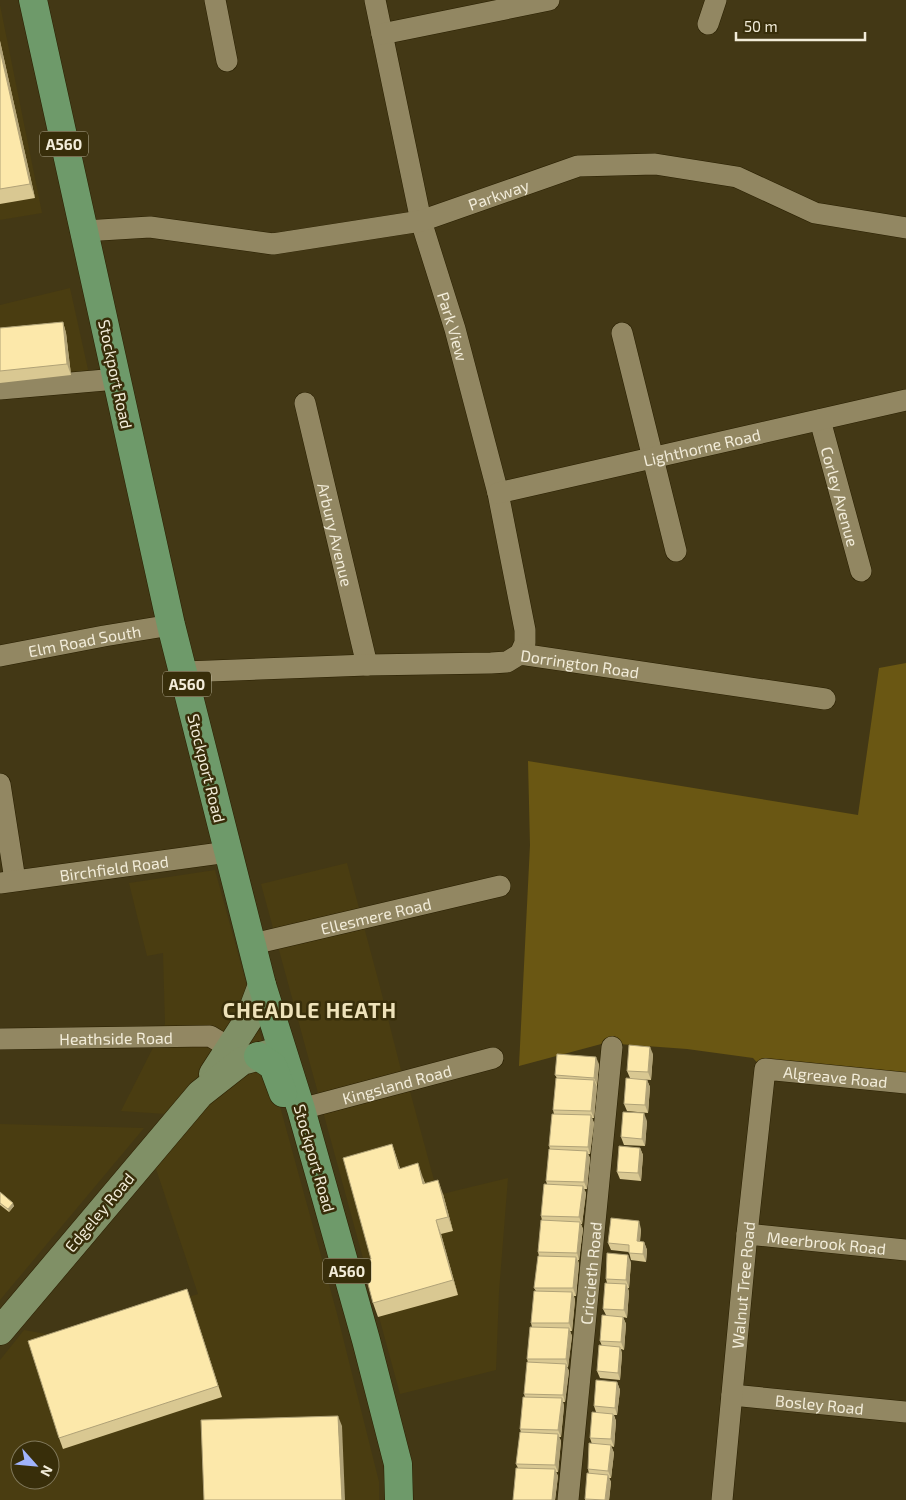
<svg xmlns="http://www.w3.org/2000/svg" width="906" height="1500" font-family="'Exo 2',sans-serif">
<rect width="100%" height="100%" fill="#433815"/>
<!-- built -->
<g fill="#4a3d11" fill-rule="evenodd">
<path d="M0 5 42 213 0 220Z"/>
<path d="M70 288 89 374 0 383V305Z"/>
<path d="M347 863 379 983 401 1070 408 1084 438 1195 508 1178 499 1292 496 1370 400 1394 261 884Z"/>
<path d="M215 870 336 1310 379 1482V1500H0V1360L24 1330 63 1337 198 1294 153 1160 166 1114 121 1111 165 1024 163 953 147 956 129 883ZM20 1450H50V1480H20Z"/>
<path d="M0 1124 144 1128 0 1300Z"/>
</g>
<!-- green -->
<path fill="#6a5713" d="M906 663V1078L762 1068 753 1058 687 1049 605 1043 519 1066 530 845 528 761 858 815 879 668Z"/>
<g fill="none" stroke-linecap="round" stroke-linejoin="round">
<!-- street casing -->
<g stroke="#291f00" stroke-width="22">
<g id="street">
<path d="M215 0 227 61"/>
<path id="s1" d="M375 0 421 221 455 329 498 493 525 630V643L520 654"/>
<path d="M708 24 716 0"/>
<path d="M382 34 549 0"/>
<path id="s2" d="M84 231 150 227 273 244 421 221 578 166 655 164 737 177 815 213 906 228"/>
<path d="M622 333 676 551"/>
<path d="M0 389 117 379"/>
<path id="s3" d="M305 403 367 665"/>
<path id="s4" d="M820 420 861 571"/>
<path id="s5" d="M498 493 906 400"/>
<path id="s6" d="M0 656 104 636 171 625"/>
<path id="s7" d="M184 672 367 665 491 663 507 662 520 654 825 699"/>
<path d="M0 784 15 880"/>
<path id="s8" d="M0 883 228 852"/>
<path id="s9" d="M253 944 500 886"/>
<path id="s10" d="M0 1039 210 1036 230 1048"/>
<path id="s11" d="M301 1109 493 1058"/>
<path id="s12" d="M747 1234 906 1250"/>
<path id="s13" d="M732 1395 906 1412"/>
<path id="s14" d="M568 1500 612 1047"/>
<path id="s15" d="M722 1500 747 1234 765 1069 906 1083"/>
</g>
</g>
<!-- secondary casing -->
<g stroke="#291f00" stroke-width="29">
<g id="secondary">
<path d="M213 1074 250 1017 262 985"/>
<path d="M0 1331 200 1094 242 1061 275 1052 279 1048"/>
</g>
</g>
<!-- primary casing -->
<g stroke="#291f00" stroke-width="29">
<g id="primary">
<path d="M33 0 171 625 262 985 301 1109 366 1340 398 1464 399 1500"/>
<path d="M258 1056 273 1066 283 1093"/>
</g>
</g>
<!-- street -->
<use href="#street" stroke="#928762" stroke-width="21"/>
<!-- secondary -->
<use href="#secondary" stroke="#809066" stroke-width="28"/>
<!-- primary -->
<use href="#primary" stroke="#6e9a6a" stroke-width="28"/>
</g>
<!-- wall -->
<g fill="#d9c892">
<path d="M0 41 35 198 0 204Z"/>
<path d="M63 322 66 333 71 375 0 383V328Z"/>
<path d="M653 1054 651 1080 637 1079 647 1080 650 1087 648 1113 627 1111 624 1104 630 1078 627 1071Z"/>
<path d="M599 1064 594 1118H592L594 1123 590 1154H588L590 1158 587 1189H584L586 1193 582 1224H581L583 1229 579 1260H578L579 1264 576 1296H574L575 1300 572 1331H570L572 1336 568 1367H567L569 1371 565 1402H563L564 1406 561 1437H559L561 1441 558 1472H556L558 1476 555 1500H513L518 1468 516 1464 521 1432 520 1429 525 1397 524 1394 528 1362 527 1359 532 1327 531 1323 536 1291 534 1288 539 1256 538 1252 542 1220 541 1216 547 1184 546 1181 550 1149 549 1146 554 1114 553 1110 557 1078 555 1075Z"/>
<path d="M647 1121 645 1146 624 1145 621 1137Z"/>
<path d="M392 1144 400 1168 423 1178 425 1183 443 1194 453 1231 441 1234 458 1295 378 1317 373 1303 371 1259Z"/>
<path d="M640 1148 643 1155 641 1181 620 1179 617 1172Z"/>
<path d="M0 1192 14 1206 9 1212 0 1205Z"/>
<path d="M641 1229 640 1242H644L647 1250 646 1262 631 1260 629 1252 611 1250 608 1243Z"/>
<path d="M631 1262 629 1288H628L629 1292 627 1318 623 1317 626 1324 624 1350 621 1349 622 1354 620 1380 600 1378 597 1371 602 1346 600 1341 606 1315 603 1309 607 1283 606 1279Z"/>
<path d="M187 1289 222 1397 63 1449 59 1438Z"/>
<path d="M617 1382 620 1390 617 1415H614L616 1421 614 1447 611 1446 614 1453 611 1478H609L611 1482 609 1500H585L589 1474 588 1469 592 1444 590 1438 596 1412 594 1406Z"/>
</g>
<!-- shaded-wall -->
<g fill="#b0a277">
<path d="M0 41 35 198 30 184 0 50Z"/>
<path d="M63 322 66 333 71 375 67 364Z"/>
<path d="M650 1047 653 1054 651 1080 648 1072Z"/>
<path d="M596 1057 599 1064 597 1085 594 1078Z"/>
<path d="M594 1080 597 1087 594 1118 591 1111Z"/>
<path d="M647 1080 650 1087 648 1113 645 1105Z"/>
<path d="M644 1113 647 1121 645 1146 642 1139Z"/>
<path d="M591 1115 594 1123 590 1154 588 1147Z"/>
<path d="M392 1144 397 1159 404 1183 399 1169Z"/>
<path d="M640 1148 643 1155 641 1181 638 1173Z"/>
<path d="M587 1151 590 1158 587 1189 584 1182Z"/>
<path d="M418 1163 423 1178 429 1198 423 1184Z"/>
<path d="M438 1180 443 1194 453 1231 448 1217Z"/>
<path d="M583 1186 586 1193 582 1224 579 1217Z"/>
<path d="M13 1203 14 1206 9 1212 8 1209Z"/>
<path d="M436 1220 441 1234 458 1295 453 1280Z"/>
<path d="M639 1221 641 1229 639 1249 637 1241Z"/>
<path d="M580 1222 583 1229 579 1260 577 1253Z"/>
<path d="M644 1242 647 1250 646 1262 643 1254Z"/>
<path d="M628 1255 631 1262 629 1288 626 1280Z"/>
<path d="M576 1257 579 1264 576 1296 573 1288Z"/>
<path d="M626 1284 629 1292 627 1318 624 1310Z"/>
<path d="M572 1292 575 1300 572 1331 569 1323Z"/>
<path d="M623 1317 626 1324 624 1350 621 1342Z"/>
<path d="M569 1328 572 1336 568 1367 566 1359Z"/>
<path d="M620 1347 622 1354 620 1380 618 1373Z"/>
<path d="M566 1364 569 1371 565 1402 563 1395Z"/>
<path d="M617 1382 620 1390 617 1415 615 1408Z"/>
<path d="M562 1398 564 1406 561 1437 558 1430Z"/>
<path d="M613 1414 616 1421 614 1447 611 1439Z"/>
<path d="M338 1416 342 1426 345 1500H342Z"/>
<path d="M558 1434 561 1441 558 1472 555 1465Z"/>
<path d="M611 1445 614 1453 611 1478 608 1471Z"/>
<path d="M555 1469 558 1476 555 1500H552Z"/>
<path d="M608 1475 611 1482 609 1500H605Z"/>
</g>
<!-- building -->
<g fill="#fce8aa" stroke="#b0a277">
<path d="M0 50 30 184 0 189Z"/>
<path d="M63 322 67 364 0 371V328Z"/>
<path d="M629 1045 650 1047 648 1072 627 1071Z"/>
<path d="M557 1054 596 1057 594 1078 555 1075Z"/>
<path d="M556 1078 594 1080 591 1111 553 1110Z"/>
<path d="M626 1078 647 1080 645 1105 624 1104Z"/>
<path d="M623 1112 644 1113 642 1139 621 1137Z"/>
<path d="M552 1114 591 1115 588 1147 549 1146Z"/>
<path d="M392 1144 399 1169 418 1163 423 1184 438 1180 448 1217 436 1220 453 1280 373 1303 362 1261 371 1259 343 1158Z"/>
<path d="M619 1146 640 1148 638 1173 617 1172Z"/>
<path d="M549 1149 587 1151 584 1182 546 1181Z"/>
<path d="M544 1184 583 1186 579 1217 541 1216Z"/>
<path d="M0 1192 13 1203 8 1209 0 1203Z"/>
<path d="M611 1218 639 1221 637 1241 644 1242 643 1254 629 1253V1245L608 1243Z"/>
<path d="M541 1220 580 1222 577 1253 538 1252Z"/>
<path d="M607 1253 628 1255 626 1280 606 1279Z"/>
<path d="M538 1256 576 1257 573 1288H534Z"/>
<path d="M605 1283 626 1284 624 1310 603 1309Z"/>
<path d="M187 1289 218 1386 59 1438 28 1341Z"/>
<path d="M534 1291 572 1292 569 1323H531Z"/>
<path d="M602 1315 623 1317 621 1342 600 1341Z"/>
<path d="M530 1327 569 1328 566 1359H527Z"/>
<path d="M599 1345 620 1347 618 1373 597 1371Z"/>
<path d="M527 1362 566 1364 563 1395 524 1394Z"/>
<path d="M596 1380 617 1382 615 1408 594 1406Z"/>
<path d="M523 1397 562 1398 558 1430 520 1429Z"/>
<path d="M592 1412 613 1414 611 1439 590 1438Z"/>
<path d="M338 1416 342 1500H204L201 1420Z"/>
<path d="M520 1432 558 1434 555 1465 516 1464Z"/>
<path d="M589 1443 611 1445 608 1471 588 1469Z"/>
<path d="M516 1468 555 1469 552 1500H513Z"/>
<path d="M587 1473 608 1475 605 1500 585 1499Z"/>
</g>
<g text-anchor="middle" dominant-baseline="central" stroke-width="5" stroke-linejoin="round" paint-order="stroke">
<!-- shield labels -->
<g fill="#382e0a" stroke="#bab39b" stroke-width="1">
<rect x="40" y="131.5" width="48" height="25" rx="4"/>
<rect x="163" y="671.5" width="48" height="25" rx="4"/>
<rect x="323" y="1258.5" width="48" height="25" rx="4"/>
</g>
<g font-size="15" font-weight="bold" fill="#f2ecd9">
<text x="64" y="144">A560</text>
<text x="187" y="684">A560</text>
<text x="347" y="1271">A560</text>
</g>
<!-- street labels -->
<g font-size="16" fill="#f2ecd9" stroke="#382e0a">
<text stroke="none"><textPath href="#s2" startOffset="422">Parkway</textPath></text>
<text stroke="none"><textPath href="#s1" startOffset="336">Park View</textPath></text>
<text transform="translate(116 374) rotate(78)">Stockport Road</text>
<text stroke="none"><textPath href="#s5" startOffset="209">Lighthorne Road</textPath></text>
<text stroke="none"><textPath href="#s4" startOffset="79">Corley Avenue</textPath></text>
<text stroke="none"><textPath href="#s3" startOffset="135">Arbury Avenue</textPath></text>
<text stroke="none"><textPath href="#s6" startOffset="86">Elm Road South</textPath></text>
<text stroke="none"><textPath href="#s7" startOffset="399">Dorrington Road</textPath></text>
<text transform="translate(207 768) rotate(76)">Stockport Road</text>
<text stroke="none"><textPath href="#s8" startOffset="115">Birchfield Road</textPath></text>
<text stroke="none"><textPath href="#s9" startOffset="126">Ellesmere Road</textPath></text>
<text stroke="none"><textPath href="#s10" startOffset="116">Heathside Road</textPath></text>
<text stroke="none"><textPath href="#s15" startOffset="504">Algreave Road</textPath></text>
<text stroke="none"><textPath href="#s11" startOffset="99">Kingsland Road</textPath></text>
<text transform="translate(315 1158) rotate(74)">Stockport Road</text>
<text transform="translate(99 1212) rotate(-50)">Edgeley Road</text>
<text stroke="none"><textPath href="#s12" startOffset="80">Meerbrook Road</textPath></text>
<text stroke="none"><textPath href="#s14" startOffset="228">Criccieth Road</textPath></text>
<text stroke="none"><textPath href="#s15" startOffset="216">Walnut Tree Road</textPath></text>
<text stroke="none"><textPath href="#s13" startOffset="88">Bosley Road</textPath></text>
</g>
<!-- district labels -->
<g font-size="21" font-weight="bold" letter-spacing="1" fill="#eee2ba" stroke="#382e0a">
<text x="310" y="1009">CHEADLE HEATH</text>
</g>
</g>
<!-- north arrow -->
<g transform="translate(35 1465) rotate(117)"><circle r="24" fill="#382e0a" stroke="#827a5d"/>
<path d="M0-4L9 19L0 12L-9 19Z" fill="#a0b3fd"/>
<text y="-8" font-size="14" font-weight="bold" text-anchor="middle" fill="#f2ecd9">N</text>
</g>
<!-- scale -->
<path d="M736 32v8h129v-8" fill="none" stroke="#f2ecd9" stroke-width="2.5"/>
<text x="744" y="32" font-size="15" fill="#f2ecd9" stroke="#382e0a" stroke-width="4" paint-order="stroke">50 m</text>
</svg>
